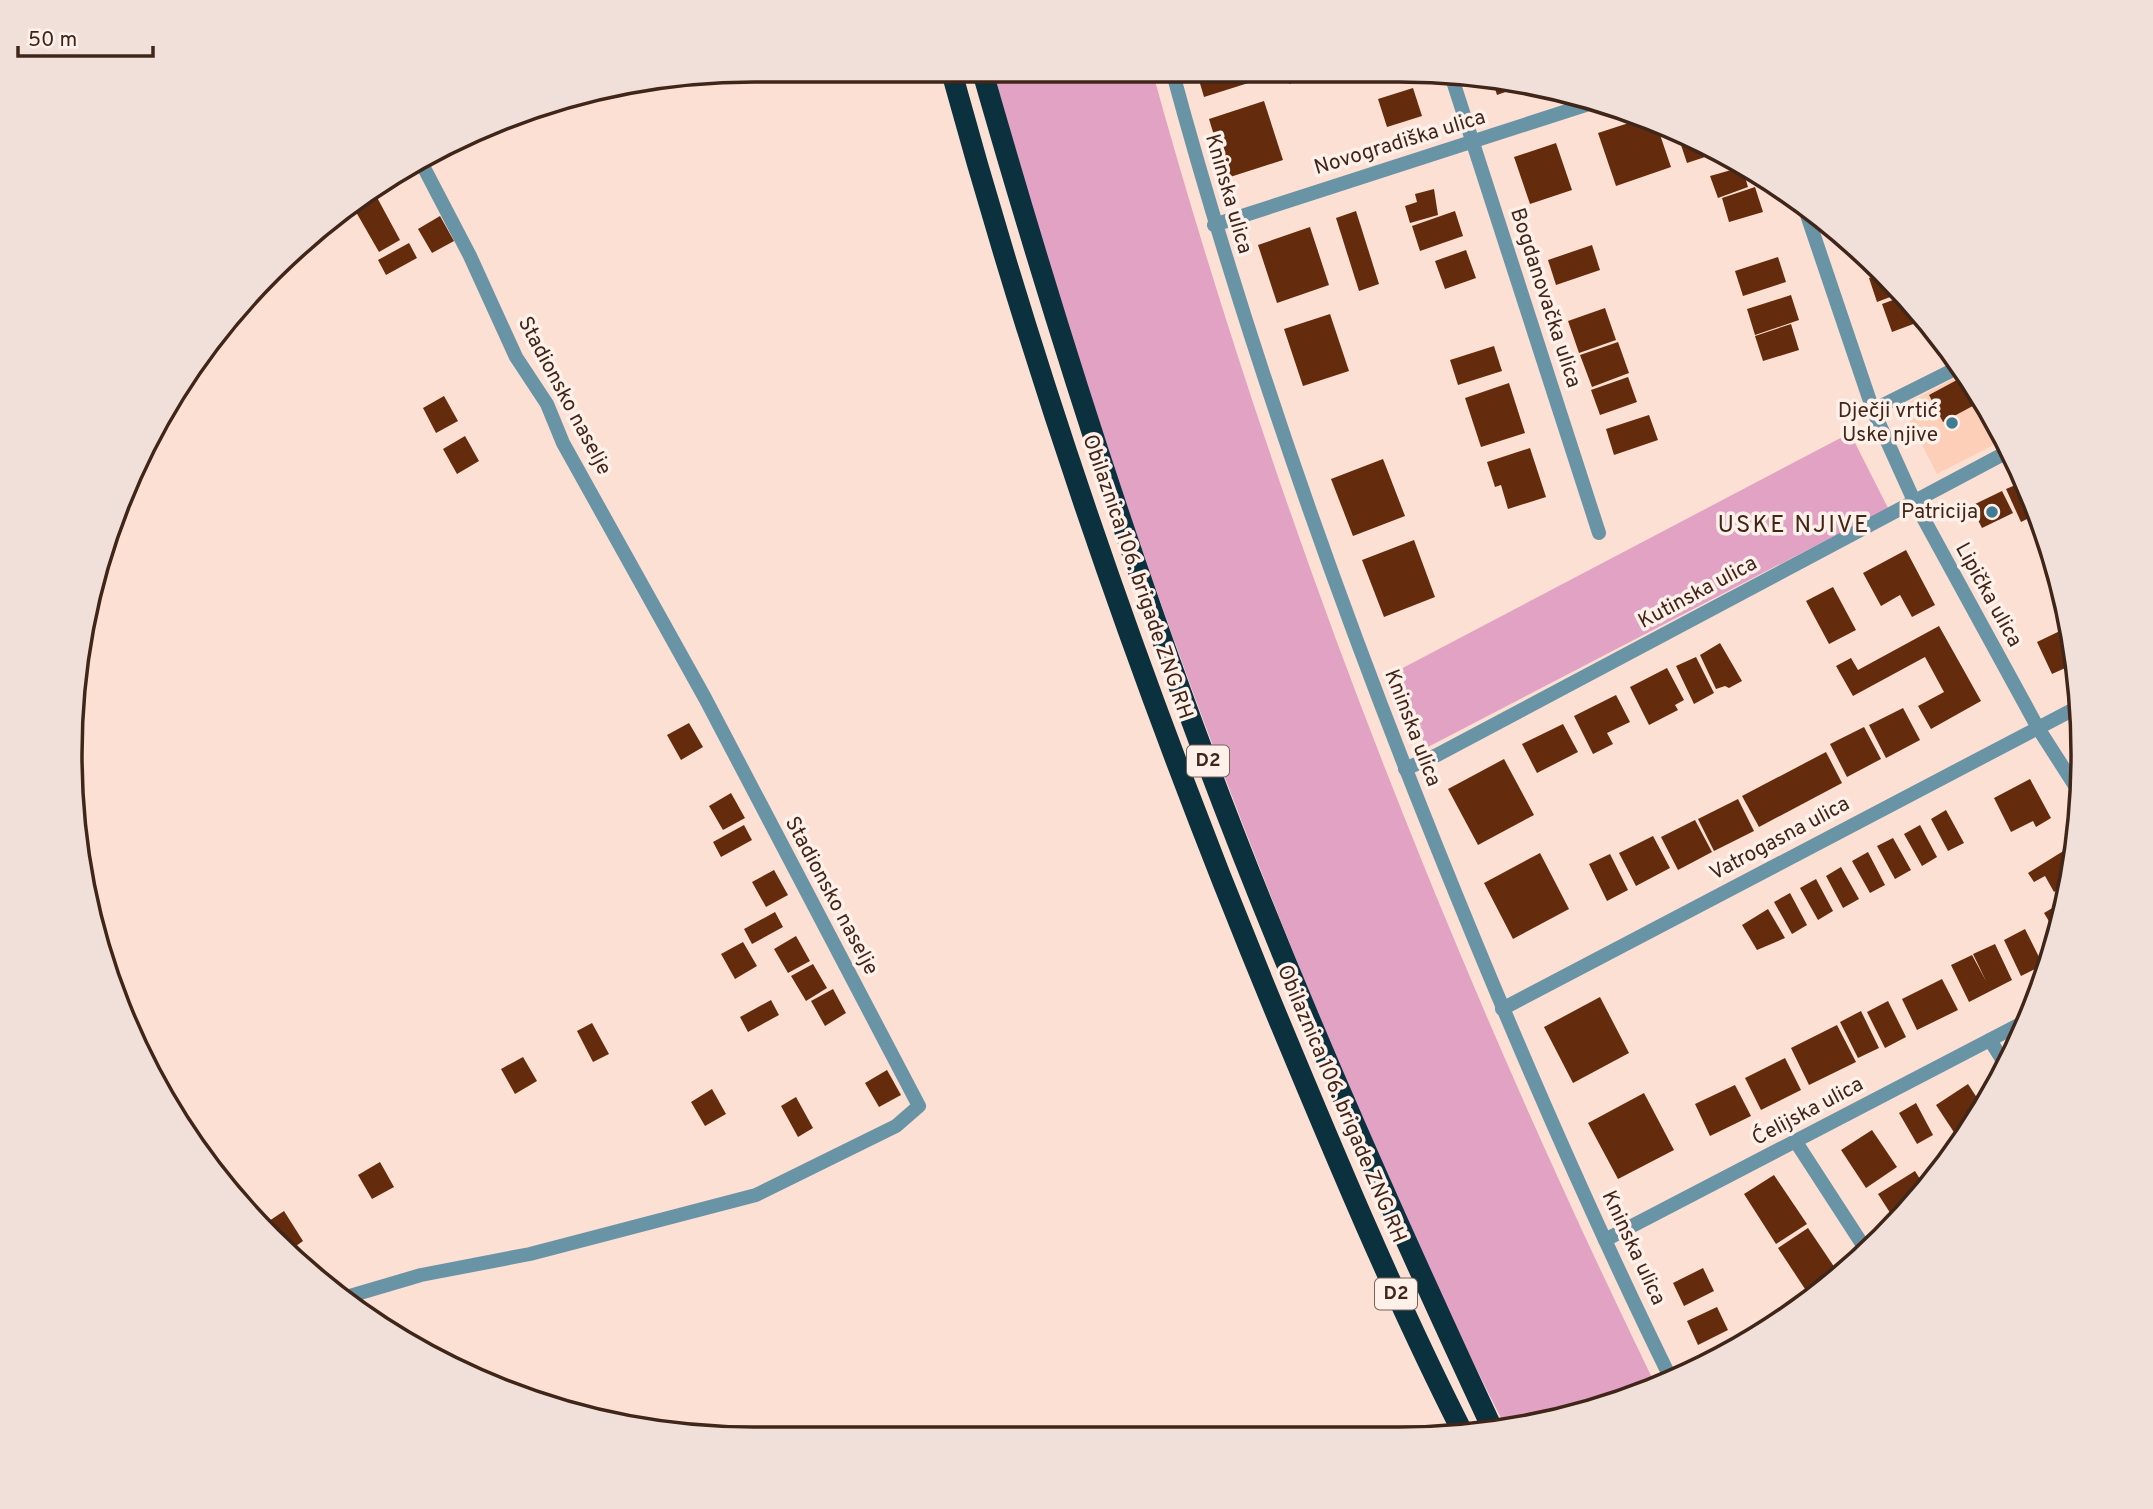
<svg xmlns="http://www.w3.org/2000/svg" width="2153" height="1509" font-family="Overpass,sans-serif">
<rect width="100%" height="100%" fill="#fce0d3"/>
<!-- built -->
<path fill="#fdcfb9" d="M1966 372 2003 440 1937 474 1902 406Z"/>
<!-- green -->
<g fill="#e2a2c4">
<path d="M993 70H1152C1277 523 1450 962 1655 1384L1532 1426 1506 1428C1421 1261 1347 1088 1278 914 1168 638 1071 357 993 70Z"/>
<path d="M1850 433 1888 508 1426 748 1397 671Z"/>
</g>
<!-- building -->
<g fill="#642c0d">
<path d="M1196 70H1259L1261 79 1204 97Z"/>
<path d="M1285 70H1302L1305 79 1289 84Z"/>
<path d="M1492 79 1531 83 1497 95Z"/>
<path d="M1413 88 1422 116 1387 127 1378 99Z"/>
<path d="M1264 101 1283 160 1227 178 1209 119Z"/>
<path d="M1644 118 1656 123 1671 167 1616 186 1598 133Z"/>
<path d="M1677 133 1686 137 1720 152 1687 163Z"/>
<path d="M1556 143 1572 190 1530 204 1514 157Z"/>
<path d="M1742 167 1748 187 1718 198 1710 176Z"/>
<path d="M1755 187 1763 212 1729 222 1722 198Z"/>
<path d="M1434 189 1438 215 1410 223 1405 206 1417 202 1415 194Z"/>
<path d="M373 190 400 240 379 252 352 205Z"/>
<path d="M1356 211 1379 284 1359 291 1336 218Z"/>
<path d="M1455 211 1463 236 1420 251 1412 226Z"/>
<path d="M440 216 454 241 432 253 418 229Z"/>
<path d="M1310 227 1329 285 1277 303 1258 245Z"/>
<path d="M409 243 417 258 386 275 378 260Z"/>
<path d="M1592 245 1600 270 1556 285 1548 260Z"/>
<path d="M1466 250 1476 278 1445 289 1435 261Z"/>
<path d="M1778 257 1786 282 1743 296 1735 271Z"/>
<path d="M1884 273 1901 293 1877 302 1869 278Z"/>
<path d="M1791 295 1799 320 1755 335 1747 309Z"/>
<path d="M1904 296 1924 320 1892 332 1882 304Z"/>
<path d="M1605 308 1616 340 1579 353 1568 321Z"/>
<path d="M1330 314 1349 371 1303 386 1284 329Z"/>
<path d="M1791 324 1799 350 1763 361 1755 336Z"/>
<path d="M1618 342 1629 373 1592 387 1580 355Z"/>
<path d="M1494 346 1502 371 1458 385 1450 360Z"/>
<path d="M1968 374 1982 401 1943 422 1929 395Z"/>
<path d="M1628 377 1637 402 1600 415 1591 390Z"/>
<path d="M1509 383 1525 433 1481 447 1465 398Z"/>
<path d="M444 396 458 421 436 433 423 408Z"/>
<path d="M1649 415 1658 440 1614 455 1606 429Z"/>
<path d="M465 436 479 461 457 474 443 449Z"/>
<path d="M1530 448 1546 497 1508 509 1501 485 1495 487 1487 462Z"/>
<path d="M1383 459 1405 516 1353 536 1331 479Z"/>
<path d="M2025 481 2037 514 2021 522 2006 489Z"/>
<path d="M2002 491 2013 513 1982 528 1971 506Z"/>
<path d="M1414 540 1435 597 1384 617 1362 560Z"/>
<path d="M1906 550 1935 605 1912 617 1900 595 1881 606 1863 573Z"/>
<path d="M1833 587 1856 630 1829 644 1806 601Z"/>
<path d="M1939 626 1981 701 1931 729 1918 706 1944 692 1925 657 1853 696 1836 666 1851 658 1858 670Z"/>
<path d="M2062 630 2074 664 2052 674 2037 642Z"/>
<path d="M1720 643 1742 681 1729 688 1725 686 1716 689 1700 655Z"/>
<path d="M1696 657 1714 693 1694 704 1676 666Z"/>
<path d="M1667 668 1684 700 1675 705 1678 710 1649 725 1630 687Z"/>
<path d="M1616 695 1630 722 1607 733 1613 744 1593 754 1574 716Z"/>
<path d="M1903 708 1920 740 1886 758 1869 725Z"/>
<path d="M689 723 703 747 681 760 667 735Z"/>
<path d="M1563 724 1578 752 1537 773 1522 744Z"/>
<path d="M1864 727 1881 759 1847 777 1830 744Z"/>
<path d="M1826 752 1842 783 1759 827 1742 796Z"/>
<path d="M1504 759 1534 815 1478 845 1448 789Z"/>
<path d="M2030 779 2051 818 2036 827 2033 821 2011 832 1994 798Z"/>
<path d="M731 793 745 818 723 830 709 806Z"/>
<path d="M1738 799 1754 831 1714 851 1698 819Z"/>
<path d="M1946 810 1964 843 1948 851 1931 819Z"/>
<path d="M1695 820 1712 852 1678 870 1661 837Z"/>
<path d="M744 825 752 840 721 857 713 842Z"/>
<path d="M1920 825 1937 857 1922 866 1904 834Z"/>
<path d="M1653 836 1670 868 1636 886 1619 853Z"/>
<path d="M1893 838 1911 870 1895 879 1877 846Z"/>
<path d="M2073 845 2070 888 2067 899 2060 888 2054 892 2045 876 2034 882 2028 873Z"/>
<path d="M1868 852 1885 885 1870 893 1852 861Z"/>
<path d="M1540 853 1569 909 1513 939 1484 883Z"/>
<path d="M1610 854 1628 890 1607 901 1589 864Z"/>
<path d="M1841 867 1859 899 1843 908 1826 876Z"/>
<path d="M774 870 788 895 766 907 752 882Z"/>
<path d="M1816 879 1833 911 1818 920 1800 888Z"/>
<path d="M1790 893 1807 925 1792 934 1774 902Z"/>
<path d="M2066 900 2056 933 2044 913Z"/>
<path d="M1768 909 1785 938 1757 950 1742 925Z"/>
<path d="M775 912 783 927 752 944 744 929Z"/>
<path d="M2025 929 2043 965 2021 976 2004 940Z"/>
<path d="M796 936 810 961 788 973 774 949Z"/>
<path d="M743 942 757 966 735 979 721 954Z"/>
<path d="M1995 944 2012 980 1969 1002 1951 965 1972 955 1986 981 1973 954Z"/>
<path d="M813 964 827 988 806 1001 791 976Z"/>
<path d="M1942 979 1958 1010 1917 1030 1902 999Z"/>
<path d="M833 989 846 1013 825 1026 811 1001Z"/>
<path d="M1600 997 1629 1053 1573 1083 1544 1027Z"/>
<path d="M771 1000 779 1015 748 1032 740 1017Z"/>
<path d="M1888 1001 1906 1037 1885 1048 1867 1012Z"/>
<path d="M1861 1011 1879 1048 1858 1058 1840 1022Z"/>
<path d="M592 1023 609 1054 593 1062 577 1031Z"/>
<path d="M1837 1025 1856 1062 1809 1085 1791 1048Z"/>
<path d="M523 1057 537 1081 515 1094 501 1069Z"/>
<path d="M1785 1058 1801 1090 1761 1110 1745 1078Z"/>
<path d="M887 1070 901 1095 879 1107 865 1083Z"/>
<path d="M1968 1084 1983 1107 1961 1143 1936 1105Z"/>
<path d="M1735 1085 1751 1116 1710 1136 1695 1104Z"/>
<path d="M712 1089 726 1114 705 1126 691 1102Z"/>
<path d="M1644 1093 1674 1150 1618 1179 1588 1123Z"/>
<path d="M796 1097 813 1128 798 1137 781 1106Z"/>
<path d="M1916 1103 1933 1135 1917 1144 1899 1113Z"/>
<path d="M1872 1130 1897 1167 1866 1188 1841 1150Z"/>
<path d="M380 1162 394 1187 372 1199 358 1175Z"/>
<path d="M1915 1171 1925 1187 1896 1222 1878 1194Z"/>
<path d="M1774 1175 1807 1224 1776 1244 1744 1194Z"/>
<path d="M284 1211 303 1241 289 1251 269 1221Z"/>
<path d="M1808 1228 1837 1271 1807 1292 1778 1248Z"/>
<path d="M1703 1268 1714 1291 1684 1306 1673 1283Z"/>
<path d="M1717 1307 1728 1330 1698 1345 1687 1321Z"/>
</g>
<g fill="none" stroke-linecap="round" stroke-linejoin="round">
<!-- street -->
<g stroke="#6994a6" stroke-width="14">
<path d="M1172 70C1244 336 1335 594 1438 850 1510 1029 1586 1206 1671 1379"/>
<path d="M1451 75 1599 533"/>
<path d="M1806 212 1873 410 1915 503 2038 728 2079 792"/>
<path d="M1214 225 1598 101"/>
<path d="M1873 410 1961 366"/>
<path d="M1405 769 1437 755 2009 451"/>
<path d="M1502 1009 2078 707"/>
<path d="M1990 1040 2005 1064"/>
<path d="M1796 1142 1866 1250"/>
<path d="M1605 1240 2030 1019"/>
<path d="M343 1298 421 1275 530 1254 756 1195 896 1126 919 1106 705 698 563 443 547 404 516 357 470 256 422 164"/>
</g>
<!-- highway -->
<g stroke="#0b313f" stroke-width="21">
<path d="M951 70C1039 391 1148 704 1275 1011 1334 1153 1393 1295 1463 1433"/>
<path d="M982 70C1043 283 1109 495 1185 703 1275 950 1382 1192 1493 1430"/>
</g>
</g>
<!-- markers -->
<g fill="#407c94" stroke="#fff0ea" stroke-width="2.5">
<circle cx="1952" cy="423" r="7"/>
<circle cx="1992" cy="512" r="7"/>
</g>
<g text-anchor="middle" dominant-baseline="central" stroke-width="7" stroke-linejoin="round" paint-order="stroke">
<!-- shield labels -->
<g fill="#fff0ea" stroke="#796358" stroke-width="2">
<rect x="1187" y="745.5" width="42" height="31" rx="5"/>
<rect x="1375" y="1278.5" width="42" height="31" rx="5"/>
</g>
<g font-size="19" font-weight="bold" fill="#402619">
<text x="1208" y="761">D2</text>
<text x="1396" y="1294">D2</text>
</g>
<!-- street labels -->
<g font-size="21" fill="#402619" stroke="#fff0ea">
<text transform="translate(1400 143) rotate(-17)">Novogradiška ulica</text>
<text transform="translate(1228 194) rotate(74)">Kninska ulica</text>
<text transform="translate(1545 298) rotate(72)">Bogdanovačka ulica</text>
<text transform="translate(564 396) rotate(62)">Stadionsko naselje</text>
<text transform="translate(1137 577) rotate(71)">Obilaznica 106. brigade ZNG RH</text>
<text transform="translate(1698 593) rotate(-28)">Kutinska ulica</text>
<text transform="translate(1988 595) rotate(61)">Lipička ulica</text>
<text transform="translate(1412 728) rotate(69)">Kninska ulica</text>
<text transform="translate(1780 839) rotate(-28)">Vatrogasna ulica</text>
<text transform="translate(831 896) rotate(62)">Stadionsko naselje</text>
<text transform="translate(1341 1104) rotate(67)">Obilaznica 106. brigade ZNG RH</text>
<text transform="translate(1808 1112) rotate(-28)">Ćelijska ulica</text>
<text transform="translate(1633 1248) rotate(65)">Kninska ulica</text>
</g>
<!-- poi labels -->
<g font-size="21" fill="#402619" stroke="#fff0ea" text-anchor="end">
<text x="1938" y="411">Dječji vrtić<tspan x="1938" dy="24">Uske njive</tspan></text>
<text x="1978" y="512">Patricija</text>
</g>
<!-- quarter labels -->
<g font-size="24" letter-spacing="2" fill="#402619" stroke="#fff0ea">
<text x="1794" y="526">USKE NJIVE</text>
</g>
</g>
<!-- crop -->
<path d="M0 0H2153V1509H0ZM754 82H1399A672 672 0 0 1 2071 754V755A672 672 0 0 1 1399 1427H754A672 672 0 0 1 82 755V754A672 672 0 0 1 754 82Z" fill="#f0e0d9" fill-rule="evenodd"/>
<path fill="none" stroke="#402619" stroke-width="3.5" d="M754 82H1399A672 672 0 0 1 2071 754V755A672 672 0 0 1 1399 1427H754A672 672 0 0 1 82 755V754A672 672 0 0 1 754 82Z"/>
<!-- scale -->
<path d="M18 46v10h135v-10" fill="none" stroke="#402619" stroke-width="3.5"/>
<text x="28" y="46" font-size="21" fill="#402619" stroke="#fff0ea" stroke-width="5" paint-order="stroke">50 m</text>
</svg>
